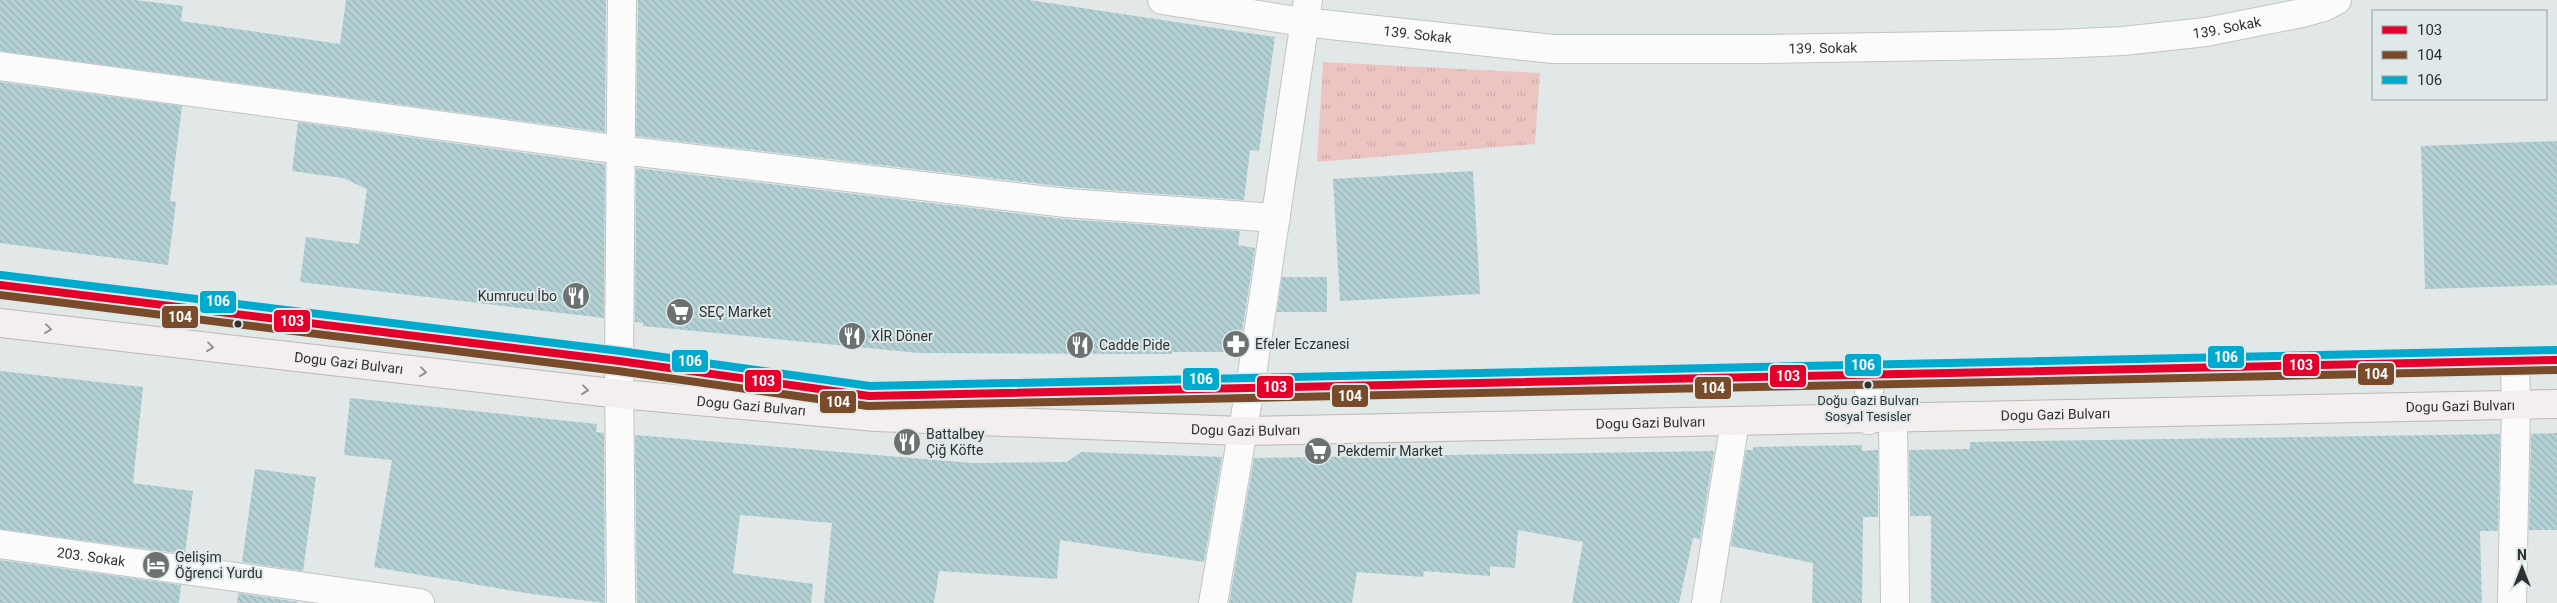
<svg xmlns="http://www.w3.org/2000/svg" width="2557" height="603" font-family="Roboto,sans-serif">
<defs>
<pattern id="grass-tufts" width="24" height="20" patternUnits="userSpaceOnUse" patternTransform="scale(1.25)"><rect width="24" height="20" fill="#ecc5c3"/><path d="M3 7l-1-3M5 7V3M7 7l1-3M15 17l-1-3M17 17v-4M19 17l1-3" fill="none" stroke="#cbaaa8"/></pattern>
<pattern id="building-back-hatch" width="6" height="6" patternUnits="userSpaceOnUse" patternTransform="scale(1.25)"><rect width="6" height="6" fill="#b3d1d4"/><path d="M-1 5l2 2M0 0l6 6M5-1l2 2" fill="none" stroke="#9ab4b6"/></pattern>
</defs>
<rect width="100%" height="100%" fill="#e2e7e7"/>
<!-- grass -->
<path fill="url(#grass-tufts)" d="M1323 62 1540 73 1535 144 1317 162Z"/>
<!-- building -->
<g fill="url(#building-back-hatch)">
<path d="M0 0H136L183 6 181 21 340 44 346 0H606L605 132 0 51Z"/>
<path d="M638 0H1029L1275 37 1259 151 1250 150 1244 200 1067 187 636 136Z"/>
<path d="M0 82 182 106 170 201 176 202 168 265 0 243Z"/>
<path d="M298 122 605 164 604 318 300 282 306 237 359 244 367 189 343 178 292 171Z"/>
<path d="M2557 141V285L2425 289 2421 146Z"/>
<path d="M636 168 1064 219 1240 231 1238 245 1255 248 1239 352H1172V354L919 353 643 326V323L635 322Z"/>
<path d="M1473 171 1480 294 1340 301 1333 179Z"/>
<path d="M1282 277H1327V312H1277Z"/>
<path d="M0 371 143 387 133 483 193 491 185 554 0 529Z"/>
<path d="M350 398 597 424 596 432 604 433 605 603 532 594 374 567 392 460 344 455Z"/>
<path d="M2557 433V530H2529L2531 434Z"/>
<path d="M2500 434 2498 531H2480L2482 603H1931V516H1910L1909 450 1970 449V442Z"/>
<path d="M635 435 972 463 1067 462 1081 452 1222 457 1204 562 1060 540 1057 579 939 571 934 603H824L832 523 740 515 733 573 813 584 811 603H637Z"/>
<path d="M1862 445V451L1878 450V517H1863L1862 603H1812L1813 563 1731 546 1746 450H1753V447Z"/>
<path d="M1714 451 1700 539 1693 538 1679 603H1572L1583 542 1518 530 1515 568 1490 566V576L1424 571 1423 577 1357 572 1352 603H1229L1254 458Z"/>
<path d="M255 469 316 477 303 571 242 562Z"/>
<path d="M0 560 181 585 179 603H0Z"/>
<path d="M238 593 298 602V603H237Z"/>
</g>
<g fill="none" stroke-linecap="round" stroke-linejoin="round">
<!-- minor casing -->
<g stroke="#c0c4c5" stroke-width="30">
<g id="minor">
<path id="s1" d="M1162 0 1303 22 1553 49H1762L2057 44 2123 41 2206 32 2302 13 2324 7 2337 0"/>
<path d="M0 66 621 150 1066 203 1276 218"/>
<path d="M1893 419 1895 603"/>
<path id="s2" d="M0 544 420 603"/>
<path d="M621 603 619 361 622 0"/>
<path d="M1213 603 1250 388 1308 0"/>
<path d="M1706 603 1735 421"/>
<path d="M2512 603 2516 405"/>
</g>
</g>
<!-- secondary casing -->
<g stroke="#c0c4c5" stroke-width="30">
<g id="secondary">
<path d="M2515 361 2516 405"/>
<path d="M1869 376V420"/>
</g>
</g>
<!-- primary casing -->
<g stroke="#beb7b6" stroke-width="30">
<g id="primary">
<path d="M0 285 619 361 869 396 2557 360"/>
<path id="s3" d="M0 323 620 394 876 417 1242 431 2557 404"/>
</g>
</g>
<!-- minor -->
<use href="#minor" stroke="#fbfbfb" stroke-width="28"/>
<!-- secondary -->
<use href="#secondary" stroke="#fbfbfb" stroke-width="28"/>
<!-- primary -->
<use href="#primary" stroke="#f4efef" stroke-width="28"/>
<!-- bus-1 casing -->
<g stroke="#dfe9ea" stroke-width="11">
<path id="bus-1" d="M0 285 619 361 869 396 2557 360"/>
</g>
<!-- bus-2 casing -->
<g stroke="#dfe9ea" stroke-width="11">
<path id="bus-2" d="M0 295 618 371 868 406 2557 370"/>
</g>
<!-- bus-3 casing -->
<g stroke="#dfe9ea" stroke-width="11">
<path id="bus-3" d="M1 275 620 351 870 386 2557 350"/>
</g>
<!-- bus-1 -->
<use href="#bus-1" stroke="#e4002b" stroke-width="8"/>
<!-- bus-2 -->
<use href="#bus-2" stroke="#7a4b2a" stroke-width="8"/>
<!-- bus-3 -->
<use href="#bus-3" stroke="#00a9ce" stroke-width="8"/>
</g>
<!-- one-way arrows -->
<defs><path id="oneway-chevron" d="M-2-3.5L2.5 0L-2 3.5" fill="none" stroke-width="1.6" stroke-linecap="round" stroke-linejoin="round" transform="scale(1.25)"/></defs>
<g stroke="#909090">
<use href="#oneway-chevron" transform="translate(48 329) rotate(7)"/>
<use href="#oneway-chevron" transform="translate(210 347) rotate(7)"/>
<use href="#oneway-chevron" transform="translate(423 372) rotate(7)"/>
<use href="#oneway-chevron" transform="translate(585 390) rotate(7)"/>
</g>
<!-- icons -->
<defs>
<g id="restaurant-disc" transform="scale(1.4375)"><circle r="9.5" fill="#6c7171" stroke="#dfe9ea"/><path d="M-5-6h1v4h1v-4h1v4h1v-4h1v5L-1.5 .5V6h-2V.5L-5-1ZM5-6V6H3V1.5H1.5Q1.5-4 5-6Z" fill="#fff"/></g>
<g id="supermarket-disc" transform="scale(1.4375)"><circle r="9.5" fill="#6c7171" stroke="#dfe9ea"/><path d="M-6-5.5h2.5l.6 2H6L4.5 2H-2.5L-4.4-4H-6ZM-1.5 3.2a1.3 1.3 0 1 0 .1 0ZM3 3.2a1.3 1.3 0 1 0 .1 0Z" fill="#fff"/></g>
<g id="pharmacy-disc" transform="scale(1.4375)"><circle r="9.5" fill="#6c7171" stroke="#dfe9ea"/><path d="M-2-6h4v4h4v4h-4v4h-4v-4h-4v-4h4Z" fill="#fff"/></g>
<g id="hotel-disc" transform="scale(1.4375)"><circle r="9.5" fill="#6c7171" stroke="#dfe9ea"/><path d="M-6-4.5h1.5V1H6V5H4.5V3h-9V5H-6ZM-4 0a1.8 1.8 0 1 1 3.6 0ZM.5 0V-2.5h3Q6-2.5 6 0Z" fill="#fff"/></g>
</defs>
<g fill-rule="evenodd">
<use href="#restaurant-disc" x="576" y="296"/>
<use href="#supermarket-disc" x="680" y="312"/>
<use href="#restaurant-disc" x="852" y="336"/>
<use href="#pharmacy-disc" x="1236" y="344"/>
<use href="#restaurant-disc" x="1080" y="345"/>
<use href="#restaurant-disc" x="907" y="442"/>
<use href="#supermarket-disc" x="1318" y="451"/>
<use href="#hotel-disc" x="156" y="565"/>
</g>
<!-- markers -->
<g fill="#2d3132" stroke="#dfe9ea" stroke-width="2">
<circle cx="238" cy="324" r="4.5"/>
<circle cx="1868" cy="385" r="4.5"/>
</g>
<g text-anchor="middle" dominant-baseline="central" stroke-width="4" stroke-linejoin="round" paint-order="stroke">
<!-- bus labels -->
<g font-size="13" fill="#2d3132" stroke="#dfe9ea">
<text x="1868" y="400">Doğu Gazi Bulvarı<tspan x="1868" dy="16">Sosyal Tesisler</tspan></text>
</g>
<!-- street labels -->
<g font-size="14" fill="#2d3132" stroke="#dfe9ea">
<text stroke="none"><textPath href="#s1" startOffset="1069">139. Sokak</textPath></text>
<text stroke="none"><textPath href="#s1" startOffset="258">139. Sokak</textPath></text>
<text stroke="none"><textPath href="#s1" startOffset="664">139. Sokak</textPath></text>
<text stroke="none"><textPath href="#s3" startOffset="351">Dogu Gazi Bulvarı</textPath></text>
<text stroke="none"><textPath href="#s3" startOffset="756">Dogu Gazi Bulvarı</textPath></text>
<text stroke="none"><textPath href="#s3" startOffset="2466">Dogu Gazi Bulvarı</textPath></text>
<text stroke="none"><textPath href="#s3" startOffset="2061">Dogu Gazi Bulvarı</textPath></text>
<text stroke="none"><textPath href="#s3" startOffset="1656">Dogu Gazi Bulvarı</textPath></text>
<text stroke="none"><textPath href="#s3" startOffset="1251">Dogu Gazi Bulvarı</textPath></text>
<text stroke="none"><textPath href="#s2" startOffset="92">203. Sokak</textPath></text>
</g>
<!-- poi labels -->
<g font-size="14" fill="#2d3132" stroke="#dfe9ea" text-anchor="start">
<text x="557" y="296" text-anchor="end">Kumrucu İbo</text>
<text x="699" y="312">SEÇ Market</text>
<text x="871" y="336">XİR Döner</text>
<text x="1255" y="344">Efeler Eczanesi</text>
<text x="1099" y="345">Cadde Pide</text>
<text x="926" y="434">Battalbey<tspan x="926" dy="16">Çiğ Köfte</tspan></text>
<text x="1337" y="451">Pekdemir Market</text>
<text x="175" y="557">Gelişim<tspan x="175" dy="16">Öğrenci Yurdu</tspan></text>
</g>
</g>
<g stroke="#dfe9ea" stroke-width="2">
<rect x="199" y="290" width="38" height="24" rx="5" fill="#00a9ce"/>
<rect x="161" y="305" width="38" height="24" rx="5" fill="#7a4b2a"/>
<rect x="273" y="309" width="38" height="24" rx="5" fill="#e4002b"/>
<rect x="2207" y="345" width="38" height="24" rx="5" fill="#00a9ce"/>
<rect x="671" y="349" width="38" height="24" rx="5" fill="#00a9ce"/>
<rect x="1844" y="353" width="38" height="24" rx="5" fill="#00a9ce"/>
<rect x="2282" y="353" width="38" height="24" rx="5" fill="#e4002b"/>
<rect x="2357" y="362" width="38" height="24" rx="5" fill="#7a4b2a"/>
<rect x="1769" y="364" width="38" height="24" rx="5" fill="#e4002b"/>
<rect x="1182" y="367" width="38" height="24" rx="5" fill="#00a9ce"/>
<rect x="744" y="369" width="38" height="24" rx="5" fill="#e4002b"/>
<rect x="1256" y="375" width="38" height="24" rx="5" fill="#e4002b"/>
<rect x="1694" y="376" width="38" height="24" rx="5" fill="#7a4b2a"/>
<rect x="1331" y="384" width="38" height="24" rx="5" fill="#7a4b2a"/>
<rect x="819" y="390" width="38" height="24" rx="5" fill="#7a4b2a"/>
</g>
<g font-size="14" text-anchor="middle" font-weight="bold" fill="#fff">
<text x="218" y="306">106</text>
<text x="180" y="322">104</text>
<text x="292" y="326">103</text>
<text x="2226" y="362">106</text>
<text x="690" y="366">106</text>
<text x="1863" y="370">106</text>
<text x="2301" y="370">103</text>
<text x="2376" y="379">104</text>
<text x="1788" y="381">103</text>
<text x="1201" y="384">106</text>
<text x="763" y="386">103</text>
<text x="1275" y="392">103</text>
<text x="1713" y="393">104</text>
<text x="1350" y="401">104</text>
<text x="838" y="407">104</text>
</g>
<!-- legend -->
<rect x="2372" y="10" width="175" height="90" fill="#dfe9ea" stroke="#989fa0"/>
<rect x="2382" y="26" width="25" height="8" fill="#e4002b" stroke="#989fa0"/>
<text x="2417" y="35" font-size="15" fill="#2d3132">103</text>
<rect x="2382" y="51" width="25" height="8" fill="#7a4b2a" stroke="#989fa0"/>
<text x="2417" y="60" font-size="15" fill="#2d3132">104</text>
<rect x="2382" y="76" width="25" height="8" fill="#00a9ce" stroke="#989fa0"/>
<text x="2417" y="85" font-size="15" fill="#2d3132">106</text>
<!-- north arrow -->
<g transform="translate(2522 568)" stroke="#dfe9ea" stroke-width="4" paint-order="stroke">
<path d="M0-4L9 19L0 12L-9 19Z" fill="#2d3132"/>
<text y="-8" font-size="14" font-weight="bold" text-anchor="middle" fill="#2d3132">N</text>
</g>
</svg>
